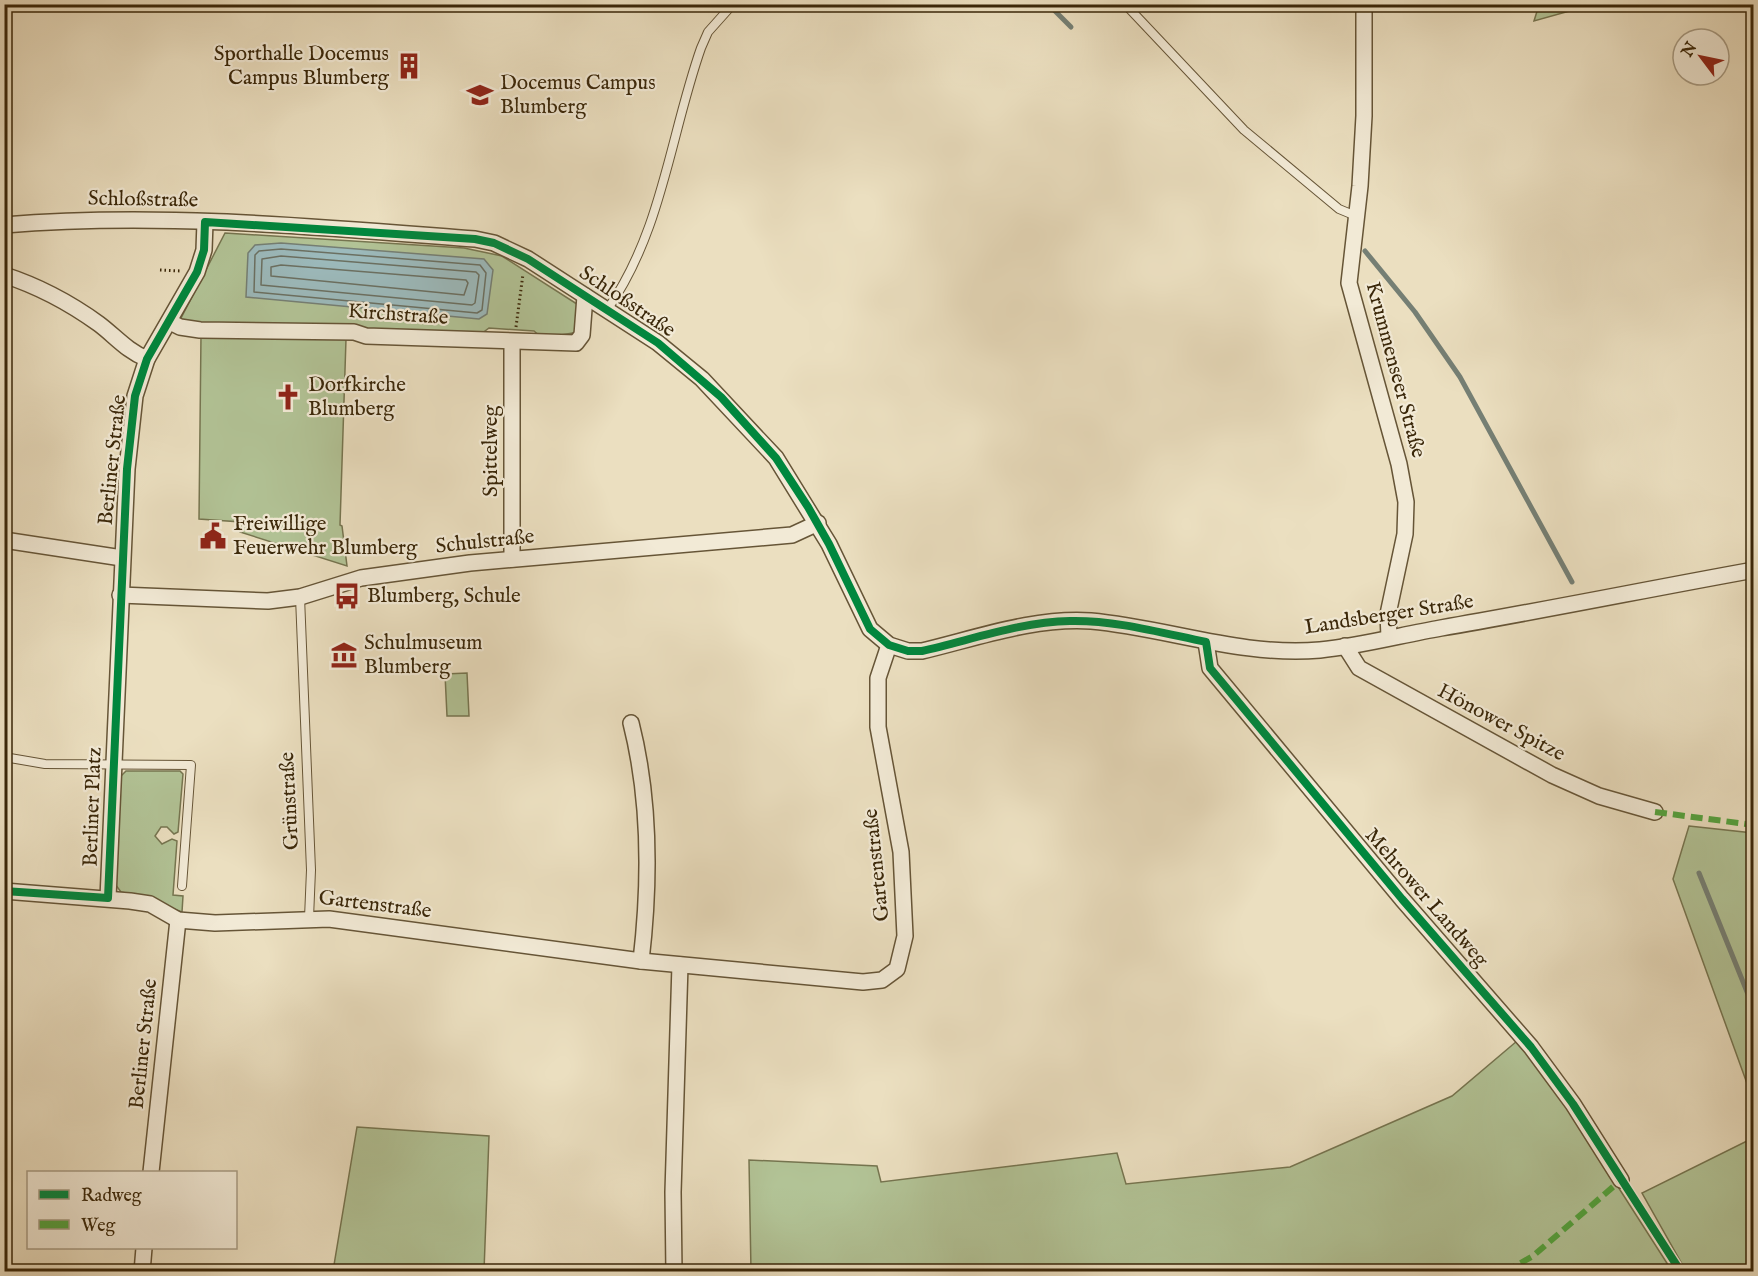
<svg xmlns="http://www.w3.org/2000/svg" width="1758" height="1276" font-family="'IM FELL English',serif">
<rect width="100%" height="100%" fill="#ebdfc0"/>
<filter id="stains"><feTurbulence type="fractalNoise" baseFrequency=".00333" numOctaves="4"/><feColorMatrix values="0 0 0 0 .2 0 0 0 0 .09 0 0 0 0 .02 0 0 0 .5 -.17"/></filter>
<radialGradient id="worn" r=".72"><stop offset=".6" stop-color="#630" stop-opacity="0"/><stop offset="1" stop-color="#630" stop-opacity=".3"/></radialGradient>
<!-- green -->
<g fill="#b2c396" stroke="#767550" stroke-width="1.5">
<path d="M1539 5V4L1591 5 1534 21Z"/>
<path d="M225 233 464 248 502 256 580 306 579 332 542 338 534 331 489 328 481 334 179 322Z"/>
<path d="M201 335 346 339 340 525 342 526 347 566 240 532 241 522 199 519Z"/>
<path d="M467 673 469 716H447L445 674Z"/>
<path d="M126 771H180L183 774 178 832 174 834 167 827H161L155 836 162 844 172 839 177 841 173 895 183 896 182 912 140 896 121 892 115 884 121 776Z"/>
<path d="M1689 826 1753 833V1100L1673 879Z"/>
<path d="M1517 1041 1563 1101 1672 1271H751L749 1160 877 1166 881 1182 1117 1153 1126 1184 1290 1167 1452 1096Z"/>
<path d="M357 1127 489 1136 484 1271H333Z"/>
<path d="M1753 1138V1271H1686L1642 1193Z"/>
</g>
<!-- water -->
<path fill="#9cbabc" stroke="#757f74" stroke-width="1.5" d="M281 243 484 259 493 270 487 314 479 319 246 297 248 253 255 245Z"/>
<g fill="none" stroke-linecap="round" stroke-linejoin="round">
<!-- shore -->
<g stroke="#6b7062" stroke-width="1.5">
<path d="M281 249 480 265 486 273 482 310 477 313 254 292 255 255 259 251Z"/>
<path d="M281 256 476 272 479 275 475 303 472 305 261 285 262 259Z"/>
<path d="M281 265 466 280 468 283 464 295 271 276V267Z"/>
</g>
<!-- stream -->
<g stroke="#757f74" stroke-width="5">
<path d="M1048 4 1071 27"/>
<path d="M1365 251 1415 312 1460 377 1572 582"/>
<path d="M1699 873 1754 1009"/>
</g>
<!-- lane casing -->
<g stroke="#665537" stroke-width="10">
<g id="lane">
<path d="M1125 4 1244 130 1339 209 1356 216"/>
<path d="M607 310C662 232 670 136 701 48L708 32 733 4"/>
<path d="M300 597 311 870 309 918"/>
<path d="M4 757 45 764 191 765 182 886"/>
</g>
</g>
<!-- street casing -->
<g stroke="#665537" stroke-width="18">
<g id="street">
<path d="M1364 4V116L1360 186 1349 283 1399 464 1406 502 1405 534 1388 614 1389 637"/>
<path d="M4 225C160 212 319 227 475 239L494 243 528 259 658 343 702 379 776 458 829 544 870 629 889 645 908 651H922C977 638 1034 617 1091 621 1168 628 1242 657 1320 650 1361 646 1401 635 1441 628 1546 610 1649 589 1754 570"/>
<path d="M4 275C38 286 70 303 99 324 115 336 127 351 147 359"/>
<path d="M170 322 180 327 200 330 354 332 366 336 576 343 582 335 585 296"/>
<path d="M4 540 122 558"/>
<path d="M512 559V343"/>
<path d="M120 595 268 601 300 597 361 578 470 563 792 535 818 523"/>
<path d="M1206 642 1210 668 1402 899 1531 1047 1573 1104 1621 1180"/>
<path d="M1345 646 1359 668 1552 775 1599 796 1655 812"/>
<path d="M631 723C650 798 650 884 641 961"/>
<path d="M4 891 130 901 150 904 178 920 215 923 329 919 641 961 863 982 882 980 897 969 905 936 901 852 878 727V678L889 645"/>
<path d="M108 898 127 469 135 396 147 359 197 272 204 250 205 222"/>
<path d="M151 1172 178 920"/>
<path d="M142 1272 144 1248"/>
<path d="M674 1272 673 1192 680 965"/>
</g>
</g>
<!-- path -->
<g stroke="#3a2709" stroke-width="3" stroke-dasharray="1.5 3" stroke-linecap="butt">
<path d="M160 270 181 271"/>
<path d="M516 327 523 274"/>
</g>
<!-- lane -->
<use href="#lane" stroke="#f2ead6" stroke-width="8"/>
<!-- street -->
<use href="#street" stroke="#f2ead6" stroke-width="15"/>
<!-- quiet -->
<g stroke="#54a33e" stroke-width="6" stroke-dasharray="12 6" stroke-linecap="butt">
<path d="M1655 812 1754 825"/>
<path d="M1505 1272 1533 1256 1621 1180 1624 1184"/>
</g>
<!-- cycleway casing -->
<g stroke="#f2ead6" stroke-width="11">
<path id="cycleway" d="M4 891 108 898 127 469 135 396 147 359 197 272 204 250 205 222 475 239 494 243 528 259 658 343 721 397 776 458 808 507 829 544 870 629 889 645 908 651H922C971 640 1020 622 1070 621 1116 620 1162 633 1206 642L1210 668 1402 899 1531 1047 1573 1104 1681 1272"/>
</g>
<!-- cycleway -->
<use href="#cycleway" stroke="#00873e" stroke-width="8"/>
</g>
<!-- icons -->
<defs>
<g id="building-bare" transform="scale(2.07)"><path d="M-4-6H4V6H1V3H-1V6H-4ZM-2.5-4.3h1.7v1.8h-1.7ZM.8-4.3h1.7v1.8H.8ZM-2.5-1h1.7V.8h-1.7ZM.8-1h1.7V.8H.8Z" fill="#8f2418" stroke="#f2ead6" stroke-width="2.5" paint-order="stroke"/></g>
<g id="school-bare" transform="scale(2.07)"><path d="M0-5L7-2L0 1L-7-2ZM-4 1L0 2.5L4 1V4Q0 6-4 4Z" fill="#8f2418" stroke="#f2ead6" stroke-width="2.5" paint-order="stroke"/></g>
<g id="church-bare" transform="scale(2.07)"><path d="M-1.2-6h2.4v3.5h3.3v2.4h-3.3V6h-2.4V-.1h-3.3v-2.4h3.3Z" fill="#8f2418" stroke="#f2ead6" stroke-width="2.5" paint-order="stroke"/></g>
<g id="civic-bare" transform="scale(2.07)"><path d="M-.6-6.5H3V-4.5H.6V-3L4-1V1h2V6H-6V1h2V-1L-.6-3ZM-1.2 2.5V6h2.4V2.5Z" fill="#8f2418" stroke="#f2ead6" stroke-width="2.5" paint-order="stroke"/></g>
<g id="bus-bare" transform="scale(2.07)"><path d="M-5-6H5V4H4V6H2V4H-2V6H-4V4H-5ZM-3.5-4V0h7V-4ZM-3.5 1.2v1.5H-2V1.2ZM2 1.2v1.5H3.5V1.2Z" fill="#8f2418" stroke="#f2ead6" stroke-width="2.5" paint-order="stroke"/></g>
<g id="museum-bare" transform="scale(2.07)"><path d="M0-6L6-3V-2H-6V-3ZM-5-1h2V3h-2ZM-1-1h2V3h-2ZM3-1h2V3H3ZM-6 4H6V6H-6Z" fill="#8f2418" stroke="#f2ead6" stroke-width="2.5" paint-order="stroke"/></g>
</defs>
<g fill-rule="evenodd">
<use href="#building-bare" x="409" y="66"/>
<use href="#school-bare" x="480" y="95"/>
<use href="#church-bare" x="288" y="397"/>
<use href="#civic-bare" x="213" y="536"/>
<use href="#bus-bare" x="347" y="596"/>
<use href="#museum-bare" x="344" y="655"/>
</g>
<g text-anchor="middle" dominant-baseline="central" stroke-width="4.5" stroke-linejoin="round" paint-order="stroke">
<!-- poi labels -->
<g font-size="21" fill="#3a2709" stroke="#f2ead6" text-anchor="start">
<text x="389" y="54" text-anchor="end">Sporthalle Docemus<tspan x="389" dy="24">Campus Blumberg</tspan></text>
<text x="500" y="83">Docemus Campus<tspan x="500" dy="24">Blumberg</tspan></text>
<text x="308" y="385">Dorfkirche<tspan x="308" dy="24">Blumberg</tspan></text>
<text x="233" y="524">Freiwillige<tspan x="233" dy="24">Feuerwehr Blumberg</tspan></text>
<text x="367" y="596">Blumberg, Schule</text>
<text x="364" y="643">Schulmuseum<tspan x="364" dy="24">Blumberg</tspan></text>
</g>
<!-- street labels -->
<g font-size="21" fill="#3a2709" stroke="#f2ead6">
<text transform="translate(143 200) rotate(1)">Schloßstraße</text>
<text transform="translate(627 302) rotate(34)">Schloßstraße</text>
<text transform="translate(398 315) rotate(4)">Kirchstraße</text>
<text transform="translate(1395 370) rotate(75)">Krummenseer Straße</text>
<text transform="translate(491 451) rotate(-90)">Spittelweg</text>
<text transform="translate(113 460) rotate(-84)">Berliner Straße</text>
<text transform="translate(485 542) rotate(-6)">Schulstraße</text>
<text transform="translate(1389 615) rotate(-9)">Landsberger Straße</text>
<text transform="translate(1501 723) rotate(28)">Hönower Spitze</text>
<text transform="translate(290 801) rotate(-93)">Grünstraße</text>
<text transform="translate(93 807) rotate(-88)">Berliner Platz</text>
<text transform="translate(877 865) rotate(-96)">Gartenstraße</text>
<text transform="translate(1426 898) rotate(49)">Mehrower Landweg</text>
<text transform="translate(375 905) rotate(7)">Gartenstraße</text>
<text transform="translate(144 1044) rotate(-84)">Berliner Straße</text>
</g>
</g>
<!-- margin -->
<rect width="1758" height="1276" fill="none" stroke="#ebdfc0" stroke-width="24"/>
<rect x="6" y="6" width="1746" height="1264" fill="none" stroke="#3a2709" stroke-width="3"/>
<rect x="12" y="12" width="1734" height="1252" fill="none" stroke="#3a2709" stroke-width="1.5"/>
<!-- legend -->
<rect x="27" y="1171" width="210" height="78" fill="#f2ead6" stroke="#a89c84" stroke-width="1.5"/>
<rect x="39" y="1190" width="30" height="9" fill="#00873e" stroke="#a89c84" stroke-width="1.5"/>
<text x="81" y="1201" font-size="18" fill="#3a2709">Radweg</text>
<rect x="39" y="1220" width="30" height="9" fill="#54a33e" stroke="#a89c84" stroke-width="1.5"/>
<text x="81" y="1231" font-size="18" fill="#3a2709">Weg</text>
<!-- north arrow -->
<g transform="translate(1701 57) rotate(302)"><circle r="28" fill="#f2ead6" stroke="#a89c84" stroke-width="1.5"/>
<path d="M0-4.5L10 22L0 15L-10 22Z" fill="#8f2418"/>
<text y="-9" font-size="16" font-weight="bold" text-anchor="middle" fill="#3a2709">N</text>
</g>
<rect width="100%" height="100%" filter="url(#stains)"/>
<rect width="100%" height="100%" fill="url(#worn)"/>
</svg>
